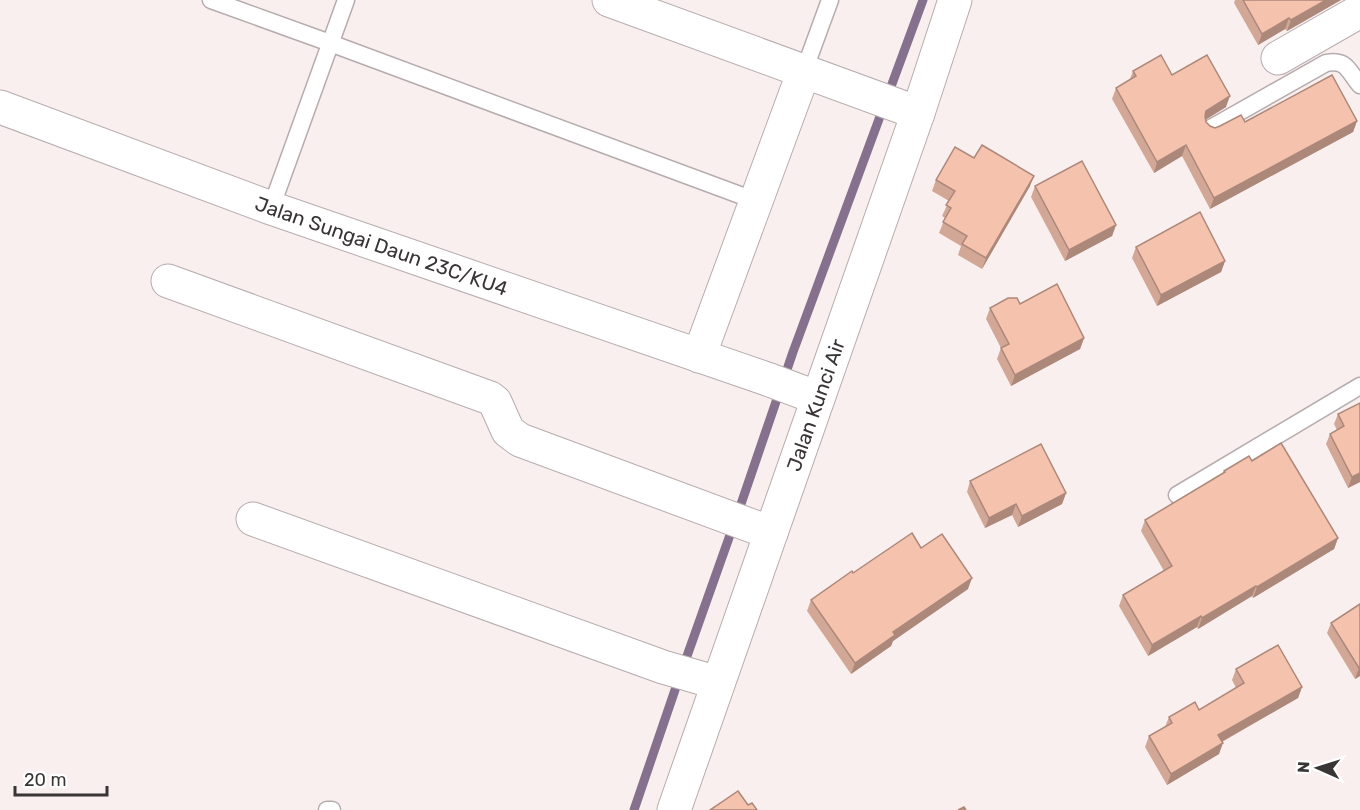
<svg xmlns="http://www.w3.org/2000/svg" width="1360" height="810" font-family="Rubik,sans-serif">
<rect width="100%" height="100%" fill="#faefef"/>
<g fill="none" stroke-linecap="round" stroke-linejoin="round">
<!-- stream -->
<path stroke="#85718d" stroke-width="9" d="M634 810 676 687 741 504 793 352 923 0"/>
<!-- lane casing -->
<g stroke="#b7acad" stroke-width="19">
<g id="lane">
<path d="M211 0 330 43 756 201"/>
<path d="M804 71 830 0"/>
<path d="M1211 128 1326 63C1347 59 1348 71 1360 85"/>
<path d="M271 208 346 0"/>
<path d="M1177 495 1360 386"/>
<path d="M327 810H332"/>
</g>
</g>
<!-- street casing -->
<g stroke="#b7acad" stroke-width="35">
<g id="street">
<path d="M609 0 918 113"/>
<path d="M1278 58 1360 11"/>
<path id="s1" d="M0 107 271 208 767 379 818 398"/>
<path d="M168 281 490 398 495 402 508 431 520 440 771 533"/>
<path d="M699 356 804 71"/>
<path d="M253 519 663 667 718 683"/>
</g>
</g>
<!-- secondary casing -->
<g stroke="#b7acad" stroke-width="35">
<g id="secondary">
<path id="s2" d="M674 810 918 113 955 0"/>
</g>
</g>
<!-- lane -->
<use href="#lane" stroke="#fff" stroke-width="16"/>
<!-- street -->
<use href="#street" stroke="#fff" stroke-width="33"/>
<!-- secondary -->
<use href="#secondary" stroke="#fff" stroke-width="33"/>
</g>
<!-- wall -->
<g fill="#d3a796">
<path d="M1235 0H1341L1287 31 1285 29 1258 45 1234 3Z"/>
<path d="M1133 71 1172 75 1226 107 1205 120 1210 126 1215 128 1245 122 1357 121 1353 132 1210 209 1182 156 1154 173 1112 99 1116 88 1130 79Z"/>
<path d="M974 158 1030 186 982 269 958 255 961 246 939 233 945 218 942 216 949 201 932 191 936 180Z"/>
<path d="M1035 186 1116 225 1112 236 1065 261 1031 197Z"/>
<path d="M1136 247 1225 261 1221 272 1157 306 1132 258Z"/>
<path d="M1020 304 1084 338 1080 349 1011 386 997 359 1001 348 986 319 990 308Z"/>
<path d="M1360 403V482L1348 488 1326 444 1330 434 1337 430 1334 424 1338 414Z"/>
<path d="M1252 461 1338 538 1334 549 1253 598 1252 596 1198 629 1197 627 1148 656 1119 606 1123 595 1164 571 1141 531 1145 520 1223 473 1224 471Z"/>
<path d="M970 481 1066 493 1062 504 1018 527 1012 515 985 528 967 492Z"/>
<path d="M921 548 968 589 893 641 891 646 851 674 807 611 811 600 853 573Z"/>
<path d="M1360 604V676L1355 679 1327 633 1331 623Z"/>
<path d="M1236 669 1302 687 1298 698 1222 742 1219 754 1167 785 1145 747 1149 736 1165 727 1169 717 1199 710 1236 688 1232 680Z"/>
</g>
<!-- shaded-wall -->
<g fill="#ac887a">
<path d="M1326 0H1341L1287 31 1291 20Z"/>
<path d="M1289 18 1285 29 1258 45 1262 34Z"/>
<path d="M1230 96 1226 107 1202 122 1206 111Z"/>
<path d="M1357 121 1353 132 1210 209 1214 198Z"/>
<path d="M1186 145 1182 156 1154 173 1157 162Z"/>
<path d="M1034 176 1030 186 982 269 986 258Z"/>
<path d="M1116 225 1112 236 1065 261 1069 250Z"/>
<path d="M1225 261 1221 272 1157 306 1161 295Z"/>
<path d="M1084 338 1080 349 1011 386 1015 375Z"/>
<path d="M1360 473V482L1348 488 1352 477Z"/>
<path d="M1066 493 1062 504 1018 527 1022 516Z"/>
<path d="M1016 504 1012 515 985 528 989 518Z"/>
<path d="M1338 538 1334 549 1253 598 1257 587Z"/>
<path d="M972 578 968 589 893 641 891 646 851 674 855 663 893 632Z"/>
<path d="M1256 586 1252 596 1198 629 1202 618Z"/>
<path d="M1201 616 1197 627 1148 656 1152 645Z"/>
<path d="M1360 667V676L1355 679 1359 668Z"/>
<path d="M1302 687 1298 698 1214 746 1218 735Z"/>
<path d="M1223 743 1219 754 1167 785 1171 774Z"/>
</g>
<!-- building -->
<g fill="#f5c2ae" stroke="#ac887a" stroke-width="1.5">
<path d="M1243 0H1326L1291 20 1289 18 1262 34Z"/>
<path d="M1161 55 1172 75 1207 55 1230 96 1206 111 1205 116 1206 122 1210 126 1215 128 1220 126 1241 115 1245 122 1332 75 1357 121 1214 198 1186 145 1157 162 1116 88 1136 76 1133 71Z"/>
<path d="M982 145 1034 176 986 258 962 244 967 236 943 222 951 208 946 205 955 191 936 180 955 147 974 158Z"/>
<path d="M1082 161 1116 225 1069 250 1035 186Z"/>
<path d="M1200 212 1225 261 1161 295 1136 247Z"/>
<path d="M1057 284 1084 338 1015 375 1001 348 1009 344 990 308 1008 298H1017L1020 304Z"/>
<path d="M1360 403V473L1352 477 1330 434 1344 426 1338 414Z"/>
<path d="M1281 443 1338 538 1257 587 1256 586 1202 618 1201 616 1152 645 1123 595 1172 566 1145 520 1225 472 1224 471 1249 456 1252 461Z"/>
<path d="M1041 444 1066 493 1022 516 1016 504 989 518 970 481Z"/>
<path d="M912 533 921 548 942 534 972 578 893 632 895 635 855 663 811 600 852 571 853 573Z"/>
<path d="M1360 604V667L1359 668 1331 623Z"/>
<path d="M1278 645 1302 687 1218 735 1223 743 1171 774 1149 736 1172 723 1169 717 1195 702 1199 710 1244 683 1236 669Z"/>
<path d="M738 791 748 805 752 803 757 810H710Z"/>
<path d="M964 807 966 810H958Z"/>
</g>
<g text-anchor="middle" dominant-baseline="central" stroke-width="6" stroke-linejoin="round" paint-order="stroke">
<!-- street labels -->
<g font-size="20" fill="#393535" stroke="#fff">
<text stroke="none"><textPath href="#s1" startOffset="406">Jalan Sungai Daun 23C/KU4</textPath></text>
<text stroke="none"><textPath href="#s2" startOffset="429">Jalan Kunci Air</textPath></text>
</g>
</g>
<!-- north arrow -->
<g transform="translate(1318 768) rotate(273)" stroke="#ffffff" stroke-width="4.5" paint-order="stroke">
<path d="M0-4.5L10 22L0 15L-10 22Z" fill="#393535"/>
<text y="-9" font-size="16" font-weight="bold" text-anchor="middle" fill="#393535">N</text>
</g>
<!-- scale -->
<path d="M15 786v9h92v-9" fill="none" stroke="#393535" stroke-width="3"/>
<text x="24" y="786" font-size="18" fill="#393535" stroke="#ffffff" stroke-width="4.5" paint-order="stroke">20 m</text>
</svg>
